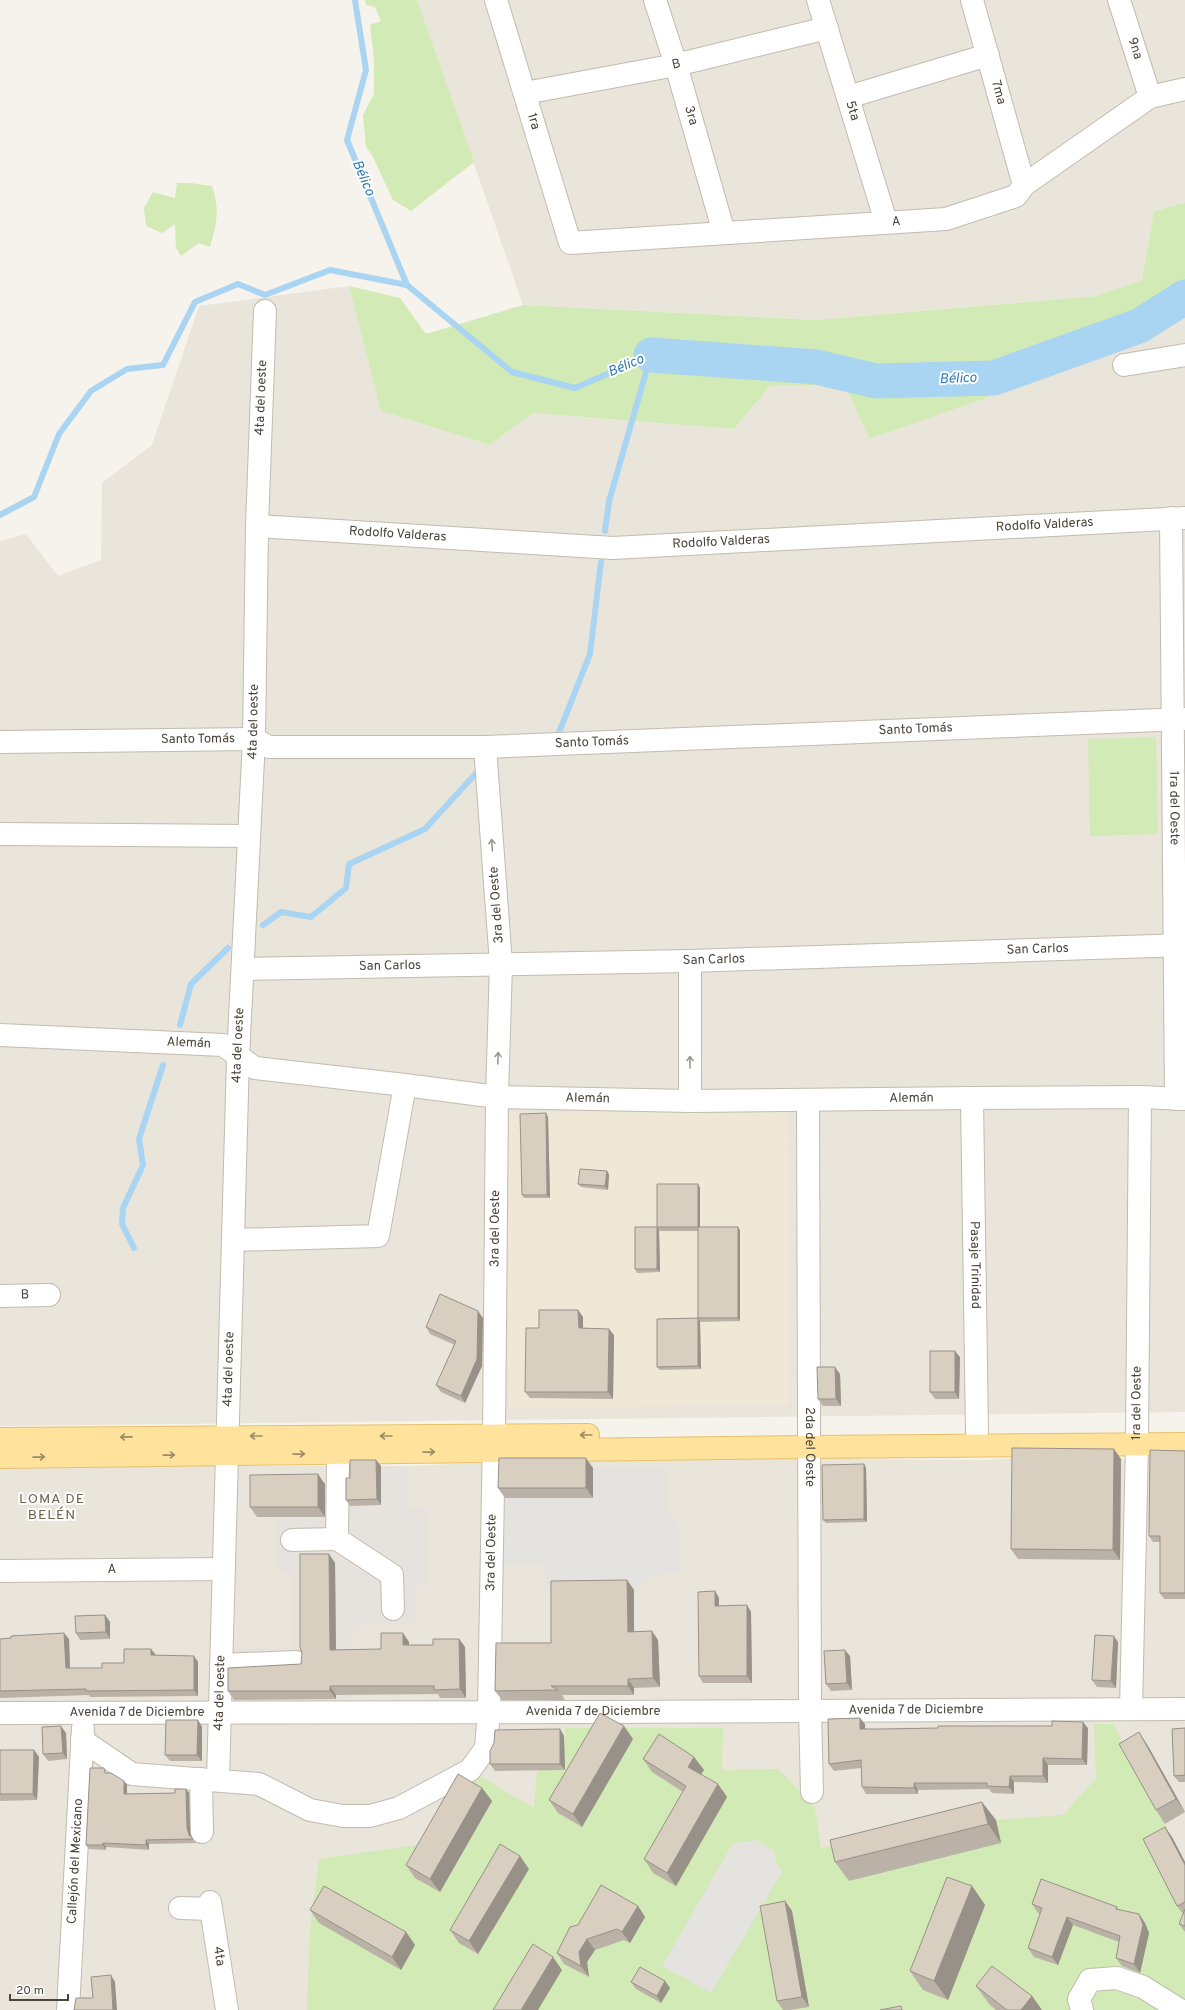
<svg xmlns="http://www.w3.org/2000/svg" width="1185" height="2010" font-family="Overpass,sans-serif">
<rect width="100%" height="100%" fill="#f6f3ec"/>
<!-- residential -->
<g fill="#eae5da">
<path d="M417 0H1185V203L1154 211 1142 280 1096 296 817 320 523 305Z"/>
<path d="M349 286 381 411 490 445 533 413 734 429 770 386 845 385 869 439 984 399 1150 330 1185 308V1412L0 1426V541L26 534 58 576 101 560 102 483 152 445 199 306Z"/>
<path d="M715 1456 855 1459 984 1460 1019 1458 1185 1460V2010H0V1466H407L598 1458Z"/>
</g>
<!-- industrial -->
<path fill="#e6e2dd" d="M327 1466H407V1507H427V1585H415L416 1626H353V1699L234 1700 233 1648 293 1647V1571H277V1517H327Z"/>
<!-- education -->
<path fill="#efe8d6" d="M787 1110 789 1405 509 1408 507 1113Z"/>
<!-- green -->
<g fill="#d2eab5">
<path d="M365 0H417L474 162 411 211 393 200 372 155 366 147 363 115 374 94V59L370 25 381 21 375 7 366 5Z"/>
<path d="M177 183H190L212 186C220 210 217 223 210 247L199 243 181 256 176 248 175 224 162 233 146 226 144 208 153 192 175 198Z"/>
<path d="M1185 203V308L1150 330 984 399 869 439 845 385 770 386 734 429 533 413 490 445 381 411 349 286 400 298 426 334 523 305 817 320 1096 296 1142 280 1154 211Z"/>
<path d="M1156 737 1158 834 1090 836 1088 739Z"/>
<path d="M1094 1724H1114L1132 1765 1172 1837 1150 1849 1185 1915V2010H307L310 1930 319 1859 424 1844 470 1770 534 1808 537 1770H565V1728H723L722 1770 779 1769 815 1808 821 1848 840 1845 1001 1843 996 1820 1063 1815 1096 1778Z"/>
</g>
<!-- parking -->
<g fill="#e5e3e0">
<path d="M667 1467V1508L679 1526 683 1572 659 1574 634 1590H546V1565H504V1498H593V1468Z"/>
<path d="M756 1840 774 1851 776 1863 782 1872 711 1993 662 1966 733 1843Z"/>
</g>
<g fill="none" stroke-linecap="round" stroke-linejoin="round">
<!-- stream -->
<g stroke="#a9d4f2" stroke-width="6">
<path d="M355 0 366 70 347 140 407 285 512 372 575 388 651 355"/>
<path d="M0 515 34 497 59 434 91 391 127 369 163 365 195 302 238 284 265 295 330 270 407 285"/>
<path d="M605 531 609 501 651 355"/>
<path d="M554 736 558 735 590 654 601 562"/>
<path d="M263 925 281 912 311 917 346 888 349 864 425 829 479 770"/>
<path d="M180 1025 191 984 228 948"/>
<path d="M134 1248 122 1224 123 1208 143 1165 139 1139 163 1065"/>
</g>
<!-- river -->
<path stroke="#a9d4f2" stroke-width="35" d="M651 355 816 367 876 381 994 378 1139 326 1185 297"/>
<!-- minor casing -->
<g stroke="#c2bbae" stroke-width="24">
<g id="minor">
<path id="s1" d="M496 0 570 243 946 219 1016 196 1024 185 1150 97 1185 89"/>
<path id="s2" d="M655 0 676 65 724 233"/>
<path id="s3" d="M818 0 886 222"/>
<path id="s4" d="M972 0 1024 185"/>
<path id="s5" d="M1119 0 1150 97"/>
<path id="s6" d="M525 93 676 65 827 28"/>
<path d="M848 97 988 55"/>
<path d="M1124 365 1185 355"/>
<path id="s7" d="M1171 518 1176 1099"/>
<path id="s8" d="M257 526 613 548 1185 518"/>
<path id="s9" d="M0 742 254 739 269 747H485L1185 719"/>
<path d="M0 834 249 836"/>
<path d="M690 961V1101"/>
<path id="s10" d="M243 969 690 961 1185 945"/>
<path id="s11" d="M0 1035 223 1045 255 1068 405 1085 497 1097 690 1101 972 1098 1140 1097 1185 1099"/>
<path id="s12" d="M972 1098 977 1433"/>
<path id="s13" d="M808 1101 810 1710 812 1792"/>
<path d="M233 1240 378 1236 405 1085"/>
<path id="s14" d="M0 1296 49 1295"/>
<path d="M338 1454 337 1539 392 1575 393 1609"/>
<path d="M292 1540 337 1539"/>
<path id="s15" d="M0 1571 224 1569"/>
<path d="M221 1665 296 1662"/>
<path id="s16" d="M1131 1709 1137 1444 1140 1097"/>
<path id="s17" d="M0 1713 600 1712 1185 1709"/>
<path id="s18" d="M82 1740 132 1774 259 1784 310 1810 343 1816H370L399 1808 470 1770 486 1748 489 1711 494 1436 497 1097 501 964 485 747"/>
<path d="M201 1779 202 1832"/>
<path id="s19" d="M218 1780 238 1057 254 739 257 526 265 311"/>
<path id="s20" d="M210 1902 227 2010"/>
<path d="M180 1908 211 1909"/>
<path id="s21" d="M68 2010 83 1728"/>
<path d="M1082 2010 1079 1999 1090 1980 1117 1978 1143 1987 1180 2010"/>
</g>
</g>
<!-- major casing -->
<g stroke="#e6c16a" stroke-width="24">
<g id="major">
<path d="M0 1439 588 1435"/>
<path d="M0 1457 809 1447 1185 1444"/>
</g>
</g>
<!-- minor -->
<use href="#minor" stroke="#fff" stroke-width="22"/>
<!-- major -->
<use href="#major" stroke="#ffe39c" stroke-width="22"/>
</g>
<!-- wall -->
<g fill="#bab2a6">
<path d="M548 1117 550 1198H524L522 1195Z"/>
<path d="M609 1174 608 1190 581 1187 578 1184Z"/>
<path d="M698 1184 700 1188V1227L740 1230V1321L700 1322 701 1369 660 1370 657 1367 698 1318V1231H659L660 1272 637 1273 635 1269 657 1227Z"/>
<path d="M578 1310 583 1317V1328L614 1335 613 1399 530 1398 525 1392 539 1328Z"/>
<path d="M483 1318 482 1366 465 1403 441 1392 436 1385 455 1345 430 1334 426 1327Z"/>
<path d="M960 1357 959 1399H935L930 1392Z"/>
<path d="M840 1374 841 1406H823L818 1399Z"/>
<path d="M1185 1451V1599H1164L1160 1593V1542H1153L1149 1536Z"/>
<path d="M1121 1459 1120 1560 1018 1559 1011 1549Z"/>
<path d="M376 1460 381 1466V1505L350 1506 346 1500 350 1478Z"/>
<path d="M864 1464 866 1468 867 1522 826 1523 823 1520Z"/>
<path d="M593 1468V1498H505L498 1488Z"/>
<path d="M325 1484V1517H257L250 1507Z"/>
<path d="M329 1554 335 1563 336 1650 381 1649 403 1633 409 1642V1645H433L459 1639 465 1647 466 1698H440L438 1694 336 1695V1699L234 1700 228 1691 301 1664Z"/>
<path d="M627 1580 634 1590V1632L658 1640 660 1687 634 1688V1695H562L565 1700H502L495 1691 551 1643Z"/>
<path d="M715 1591 719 1598V1606L747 1605 751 1612 752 1683H703L699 1676Z"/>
<path d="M105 1615 110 1622V1639L80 1640 76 1633Z"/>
<path d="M0 1639H69L70 1668H102L124 1663 156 1655 194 1656 198 1662V1696L90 1697 89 1695 0 1698Z"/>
<path d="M1118 1642 1116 1688 1097 1687 1092 1680Z"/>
<path d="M850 1656 852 1690 831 1691 826 1684Z"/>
<path d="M198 1720 202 1727V1761H170L165 1755Z"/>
<path d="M865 1724V1729H881L1088 1728 1087 1765H1048V1783L1014 1782V1794L992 1793 989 1789 918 1790V1794H866L862 1787 861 1768 834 1771 829 1764Z"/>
<path d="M1185 1728V1782H1179L1174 1776Z"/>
<path d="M560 1729 564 1736 565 1770 495 1771 490 1764Z"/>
<path d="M66 1733 67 1759 48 1761 43 1754Z"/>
<path d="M633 1739 582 1827 558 1813 549 1800Z"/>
<path d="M1148 1746 1185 1812 1165 1824 1156 1810Z"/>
<path d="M0 1750H34L39 1757 37 1800 0 1801Z"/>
<path d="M694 1757 704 1770 701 1774 727 1797 676 1886 653 1873 644 1859 683 1792 652 1772 643 1759Z"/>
<path d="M107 1773 127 1785V1794L175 1793 186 1789 189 1793 190 1832 191 1837 196 1843 149 1844V1850L106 1847V1850L89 1849 86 1845Z"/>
<path d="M482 1788 492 1801 440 1892 415 1878 406 1865Z"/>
<path d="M996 1820 1001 1843 849 1881 835 1862Z"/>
<path d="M1172 1837 1185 1862V1932L1179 1924 1183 1914 1177 1906Z"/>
<path d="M529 1869 478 1954 459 1943 450 1930Z"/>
<path d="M972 1886 985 1905 948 2000 923 1990 910 1971Z"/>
<path d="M785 1901 792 1911 809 2007 790 2010H783L777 2001Z"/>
<path d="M1032 1904 1117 1907 1119 1910 1139 1914 1145 1923 1149 1933 1140 1973 1122 1966 1116 1958 1119 1942 1073 1925 1058 1965 1034 1957 1028 1948 1040 1914 1038 1913Z"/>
<path d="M638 1906 645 1917 630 1943 624 1940 595 1950 587 1962 589 1977 564 1964 557 1953 578 1925Z"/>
<path d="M310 1910 406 1932 415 1945 401 1970 319 1923Z"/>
<path d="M665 1981 670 1988 661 2003 636 1989 631 1982Z"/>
<path d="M976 1986 1032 1996 1042 2010H996L990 2005Z"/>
</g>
<!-- shaded-wall -->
<g fill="#979187">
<path d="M546 1113 548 1117 550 1198 547 1195Z"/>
<path d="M607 1171 609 1174 608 1190 605 1186Z"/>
<path d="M698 1184 700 1188V1230L698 1227Z"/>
<path d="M657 1227 659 1231 660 1272 657 1269Z"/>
<path d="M738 1227 740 1230V1321L738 1318Z"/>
<path d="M578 1310 583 1317V1335L579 1328Z"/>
<path d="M478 1311 483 1318 482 1366 465 1403 461 1396Z"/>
<path d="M698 1318 700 1322 701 1369 698 1366Z"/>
<path d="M609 1329 614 1335 613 1399 608 1392Z"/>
<path d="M955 1351 960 1357 959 1399 955 1392Z"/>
<path d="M835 1367 840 1374 841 1406 836 1399Z"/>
<path d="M1114 1449 1121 1459 1120 1560 1113 1550Z"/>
<path d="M586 1458 593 1468V1498L586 1488Z"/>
<path d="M376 1460 381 1466V1505L377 1499Z"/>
<path d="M864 1464 866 1468 867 1522 864 1519Z"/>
<path d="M318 1474 325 1484V1517L318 1507Z"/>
<path d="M329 1554 335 1563 336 1659 330 1650Z"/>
<path d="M627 1580 634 1590V1641L628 1632Z"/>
<path d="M715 1591 719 1598V1613L715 1606Z"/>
<path d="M747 1605 751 1612 752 1683 747 1676Z"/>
<path d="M105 1615 110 1622V1639L106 1632Z"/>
<path d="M652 1631 658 1640 660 1687 653 1678Z"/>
<path d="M64 1633 69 1639 70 1674 66 1668Z"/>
<path d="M403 1633 409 1642V1654L403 1645Z"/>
<path d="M1114 1636 1118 1642 1116 1688 1111 1681Z"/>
<path d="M459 1639 465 1647 466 1698 460 1689Z"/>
<path d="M151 1649 156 1655H151Z"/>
<path d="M845 1650 850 1656 852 1690 847 1683Z"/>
<path d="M194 1656 198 1662V1696L194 1690Z"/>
<path d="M628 1679 634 1688V1695L628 1686Z"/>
<path d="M330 1686 336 1695V1699L330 1691Z"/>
<path d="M860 1718 865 1724V1735L860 1729Z"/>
<path d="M198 1720 202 1727V1761L197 1755Z"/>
<path d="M1083 1722 1088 1728 1087 1765 1082 1759Z"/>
<path d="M61 1726 66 1733 67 1759 63 1753Z"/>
<path d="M624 1726 633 1739 582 1827 573 1814Z"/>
<path d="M560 1729 564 1736 565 1770 560 1764Z"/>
<path d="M1139 1732 1148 1746 1185 1812 1176 1799Z"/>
<path d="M34 1750 39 1757 37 1800 33 1794Z"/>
<path d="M694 1757 704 1770 697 1780 688 1767Z"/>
<path d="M1043 1758 1048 1765V1783L1043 1776Z"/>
<path d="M1010 1776 1014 1782V1794L1009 1787Z"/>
<path d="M124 1781 127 1785V1798L124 1794Z"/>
<path d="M914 1783 918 1790V1794L914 1788Z"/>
<path d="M718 1784 727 1797 676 1886 667 1873Z"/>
<path d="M482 1788 492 1801 440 1892 430 1879Z"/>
<path d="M186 1789 189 1793 190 1832 192 1839 189 1835 187 1828Z"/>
<path d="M982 1802 996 1820 1001 1843 988 1824Z"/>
<path d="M1165 1827 1172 1837 1185 1862V1865Z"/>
<path d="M146 1840 149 1844V1850L146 1845Z"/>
<path d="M103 1843 106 1847V1850L103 1845Z"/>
<path d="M520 1856 529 1869 478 1954 469 1941Z"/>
<path d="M972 1886 985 1905 948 2000 934 1981Z"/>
<path d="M785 1901 792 1911 809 2007 802 1997Z"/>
<path d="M638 1906 645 1917 630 1943 622 1932Z"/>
<path d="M1139 1914 1145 1923 1149 1933 1140 1973 1134 1964Z"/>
<path d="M1067 1917 1073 1925 1058 1965 1052 1957Z"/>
<path d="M406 1932 415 1945 401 1970 392 1957Z"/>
<path d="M587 1939 595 1950 587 1962 589 1977 581 1966 579 1952Z"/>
<path d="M553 1957 562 1970 538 2010H521Z"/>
<path d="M111 1975 115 1982 117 2010H113Z"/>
<path d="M665 1981 670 1988 661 2003 657 1996Z"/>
<path d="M1032 1996 1042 2010H1021Z"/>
</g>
<!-- building -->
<g fill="#d8cfc1" stroke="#979187">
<path d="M546 1113 547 1195H522L520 1114Z"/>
<path d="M580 1169 607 1171 605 1186 578 1184Z"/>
<path d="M657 1184H698V1227H738V1318H698V1366L657 1367V1319L698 1318V1227H657V1269H635V1227H657Z"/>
<path d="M440 1294 478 1311 477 1359 461 1396 436 1385 456 1341 426 1327Z"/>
<path d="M539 1310H578L579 1328 609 1329 608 1392H525L526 1328H539Z"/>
<rect x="930" y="1351" width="25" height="41"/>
<path d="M817 1367H835L836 1399H818Z"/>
<path d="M1012 1448 1114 1449 1113 1550 1011 1549Z"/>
<path d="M1150 1450 1185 1451V1593H1160V1536H1149Z"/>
<path d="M499 1458H586V1488H498Z"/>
<path d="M350 1460H376L377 1499 346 1500V1478H350Z"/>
<path d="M864 1464V1519L823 1520 822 1465Z"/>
<path d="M318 1474V1507H250V1475Z"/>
<path d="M300 1554H329L330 1650 381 1649V1633H403V1645H433V1639H459L460 1689 434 1690V1686H330V1691H228V1668L301 1664 302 1653 300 1647Z"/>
<path d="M627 1580 628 1632 652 1631 653 1678 628 1679V1686H551L558 1690 495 1691 496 1643H551V1581Z"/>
<path d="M715 1591V1606L747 1605V1676H699L698 1592Z"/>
<path d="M105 1615 106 1632 76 1633 75 1616Z"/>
<path d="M64 1633 66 1668H102V1663H124V1649H151V1655L194 1656V1690L86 1691V1689L0 1691V1639L11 1638V1636Z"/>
<path d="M1095 1635 1114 1636 1111 1681 1092 1680Z"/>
<path d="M845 1650 847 1683 826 1684 824 1651Z"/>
<path d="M600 1713 624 1726 573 1814 549 1800Z"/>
<path d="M860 1718V1729H881L938 1728V1726H1052V1721L1083 1722 1082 1759 1043 1758V1776H1010L1009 1787 987 1786V1783H914V1788L862 1787 861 1760 829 1764 828 1719Z"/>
<path d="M166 1720H198L197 1755H165Z"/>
<path d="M61 1726 63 1753 43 1754 42 1727Z"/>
<path d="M1185 1728V1775L1174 1776 1172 1729Z"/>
<path d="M560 1729V1764H490V1751L494 1743 495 1730Z"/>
<path d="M1139 1732 1176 1799 1156 1810 1119 1744Z"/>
<path d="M659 1734 694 1757 688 1767 718 1784 667 1873 644 1859 686 1786 643 1759Z"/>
<path d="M0 1750H34L33 1794H0Z"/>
<path d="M90 1768H104L105 1773H111L124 1781V1794L175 1793V1789H186L187 1828 189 1835 193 1839 146 1840V1845L103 1843V1845H86Z"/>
<path d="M458 1774 482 1788 430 1879 406 1865Z"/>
<path d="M982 1802 988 1824 835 1862 830 1840Z"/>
<path d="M1165 1827 1185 1865V1902L1177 1906 1143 1839Z"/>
<path d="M500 1844 520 1856 469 1941 450 1930Z"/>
<path d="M947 1877 972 1886 934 1981 910 1971Z"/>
<path d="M1041 1879 1117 1907 1116 1909 1139 1914 1143 1925 1134 1964 1116 1958 1120 1936 1067 1917 1052 1957 1028 1948 1042 1908 1032 1904Z"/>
<path d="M601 1885 638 1906 622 1932 617 1929 587 1939 579 1952 581 1966 557 1953 570 1927 578 1925Z"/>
<path d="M324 1886 406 1932 392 1957 310 1910Z"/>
<path d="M785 1901 802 1997 777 2001 760 1906Z"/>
<path d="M1185 1909V1926L1179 1924Z"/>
<path d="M533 1944 553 1957 521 2010H493Z"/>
<path d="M992 1966 1032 1996 1021 2010H1007L976 1986Z"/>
<path d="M640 1967 665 1981 657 1996 631 1982Z"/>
<path d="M111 1975 113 2010H74L76 1998H93L91 1977Z"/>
<path d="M901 2006 902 2010H880Z"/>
</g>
<!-- one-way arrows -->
<defs><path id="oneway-shaft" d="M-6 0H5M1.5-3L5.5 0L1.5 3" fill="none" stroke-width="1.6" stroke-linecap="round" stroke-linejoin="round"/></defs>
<g stroke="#9c9892">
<use href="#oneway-shaft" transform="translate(492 845) rotate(-94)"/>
<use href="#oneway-shaft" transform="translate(498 1058) rotate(-88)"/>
<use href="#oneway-shaft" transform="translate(690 1062) rotate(-90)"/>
</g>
<g stroke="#9c8c66">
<use href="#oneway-shaft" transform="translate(586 1435) rotate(180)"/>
<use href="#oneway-shaft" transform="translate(256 1436) rotate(180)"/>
<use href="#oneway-shaft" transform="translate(386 1436) rotate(180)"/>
<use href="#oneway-shaft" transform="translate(126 1437) rotate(179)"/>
<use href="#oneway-shaft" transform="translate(429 1452) rotate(-1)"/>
<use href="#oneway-shaft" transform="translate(299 1454) rotate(-1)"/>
<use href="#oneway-shaft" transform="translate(169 1455) rotate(-1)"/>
<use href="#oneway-shaft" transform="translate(39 1457) rotate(-1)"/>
</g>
<g text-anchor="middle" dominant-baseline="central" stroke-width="4" stroke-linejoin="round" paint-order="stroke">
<!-- street labels -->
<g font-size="13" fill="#4b4439" stroke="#fff">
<text stroke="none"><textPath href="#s5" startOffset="51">9na</textPath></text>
<text stroke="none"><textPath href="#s6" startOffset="154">B</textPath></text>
<text stroke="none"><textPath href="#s4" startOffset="96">7ma</textPath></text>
<text stroke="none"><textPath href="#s3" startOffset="116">5ta</textPath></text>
<text stroke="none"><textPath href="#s2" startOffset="121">3ra</textPath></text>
<text stroke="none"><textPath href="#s1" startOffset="127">1ra</textPath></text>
<text stroke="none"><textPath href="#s1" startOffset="581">A</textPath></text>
<text stroke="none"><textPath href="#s19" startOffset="1383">4ta del oeste</textPath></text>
<text stroke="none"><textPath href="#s8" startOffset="789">Rodolfo Valderas</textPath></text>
<text stroke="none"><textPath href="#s8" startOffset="141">Rodolfo Valderas</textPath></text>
<text stroke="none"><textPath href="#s8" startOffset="465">Rodolfo Valderas</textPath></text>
<text stroke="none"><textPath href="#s19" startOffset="1059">4ta del oeste</textPath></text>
<text stroke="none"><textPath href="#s9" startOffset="918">Santo Tomás</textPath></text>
<text stroke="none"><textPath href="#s9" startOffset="198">Santo Tomás</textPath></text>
<text stroke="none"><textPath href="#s9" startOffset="594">Santo Tomás</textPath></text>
<text stroke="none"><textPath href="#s7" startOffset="290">1ra del Oeste</textPath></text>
<text transform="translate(497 905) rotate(-94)">3ra del Oeste</text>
<text stroke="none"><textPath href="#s10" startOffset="795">San Carlos</textPath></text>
<text stroke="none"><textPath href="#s10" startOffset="471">San Carlos</textPath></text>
<text stroke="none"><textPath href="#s10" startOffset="147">San Carlos</textPath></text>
<text stroke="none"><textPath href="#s11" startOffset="189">Alemán</textPath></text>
<text stroke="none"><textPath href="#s19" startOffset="735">4ta del oeste</textPath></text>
<text stroke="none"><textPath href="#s11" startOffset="597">Alemán</textPath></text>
<text stroke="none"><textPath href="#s11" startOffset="921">Alemán</textPath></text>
<text stroke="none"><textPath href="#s18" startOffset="963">3ra del Oeste</textPath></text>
<text stroke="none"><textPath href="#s12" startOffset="167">Pasaje Trinidad</textPath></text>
<text stroke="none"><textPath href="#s14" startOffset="25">B</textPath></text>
<text stroke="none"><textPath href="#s19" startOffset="411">4ta del oeste</textPath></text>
<text stroke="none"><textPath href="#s16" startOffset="306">1ra del Oeste</textPath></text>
<text stroke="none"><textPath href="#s13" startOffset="346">2da del Oeste</textPath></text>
<text stroke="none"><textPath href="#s18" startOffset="639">3ra del Oeste</textPath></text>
<text stroke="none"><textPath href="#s15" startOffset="112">A</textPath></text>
<text stroke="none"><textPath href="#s19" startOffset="87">4ta del oeste</textPath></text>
<text stroke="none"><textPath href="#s17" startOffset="916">Avenida 7 de Diciembre</textPath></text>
<text stroke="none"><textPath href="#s17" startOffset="137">Avenida 7 de Diciembre</textPath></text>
<text stroke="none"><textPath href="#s17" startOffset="593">Avenida 7 de Diciembre</textPath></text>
<text stroke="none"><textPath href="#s21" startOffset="149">Callejón del Mexicano</textPath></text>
<text stroke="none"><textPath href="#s20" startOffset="55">4ta</textPath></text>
</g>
<!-- water labels -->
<g font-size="14" font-style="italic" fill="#2e7ab2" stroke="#fff">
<text transform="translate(363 178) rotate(67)">Bélico</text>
<text transform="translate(626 366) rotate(-23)">Bélico</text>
<text transform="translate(958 379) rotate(-2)">Bélico</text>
</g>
<!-- neighbourhood labels -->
<g font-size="14" letter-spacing="1" fill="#6e6250" stroke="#fff">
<text x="52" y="1499">LOMA DE<tspan x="52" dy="16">BELÉN</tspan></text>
</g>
</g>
<!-- scale -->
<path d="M10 1994v6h58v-6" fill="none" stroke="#4b4439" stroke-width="2"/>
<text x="16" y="1994" font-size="12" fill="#4b4439" stroke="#ffffff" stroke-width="3" paint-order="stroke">20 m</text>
</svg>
